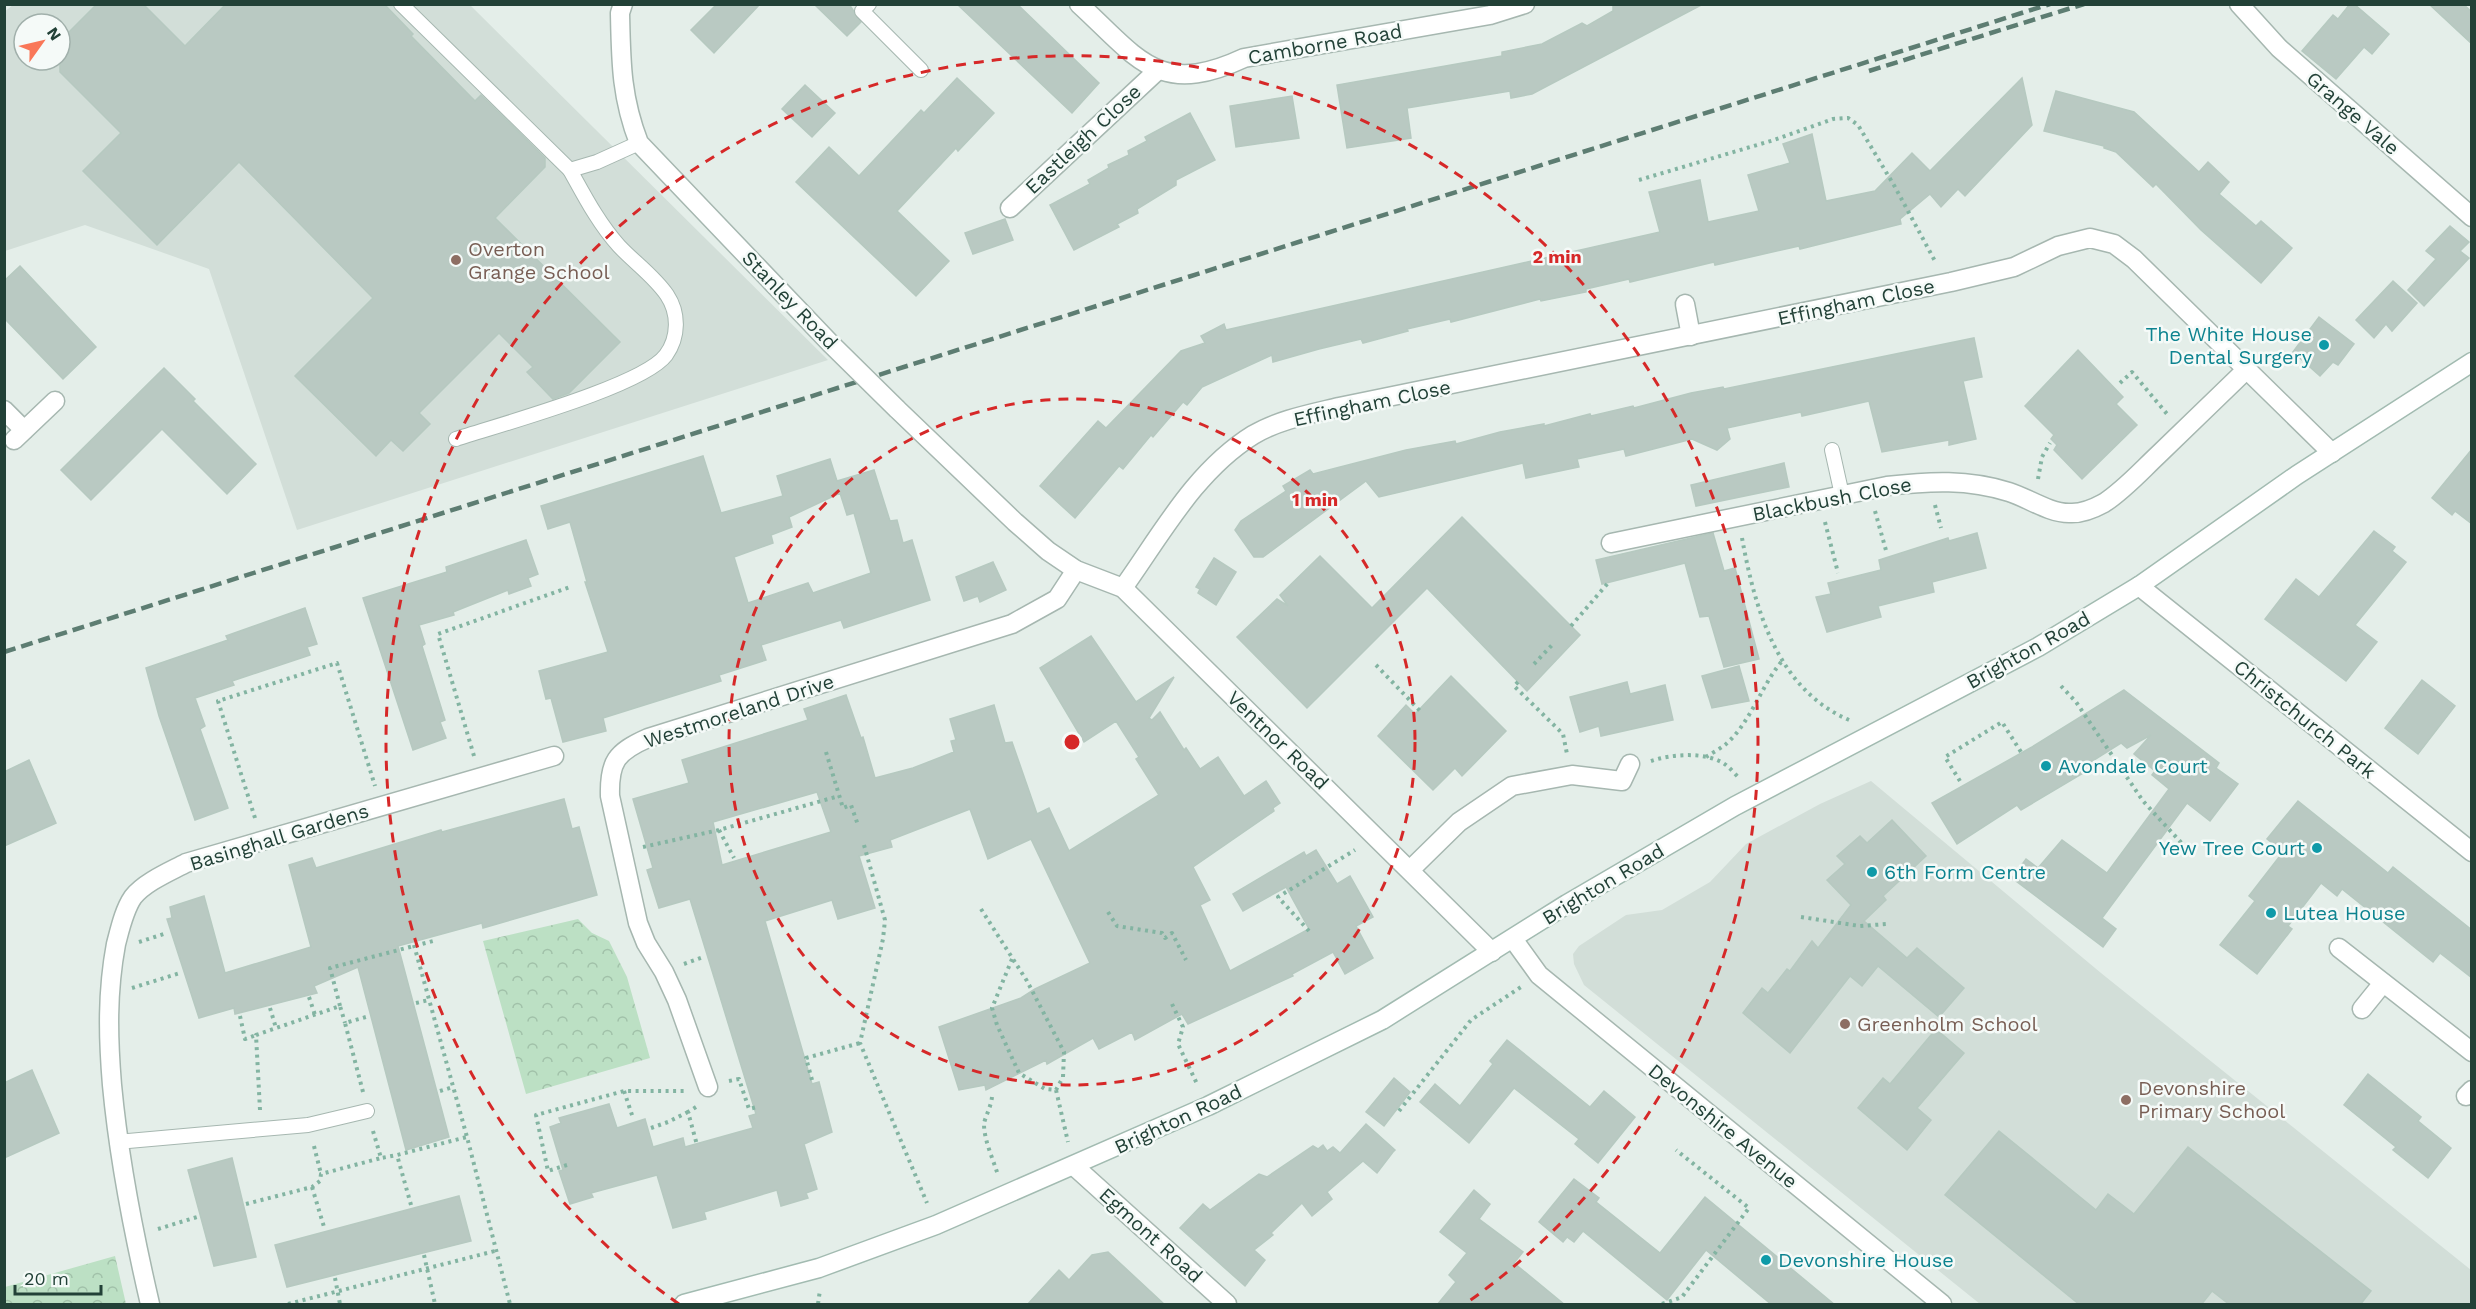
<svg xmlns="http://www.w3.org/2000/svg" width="2476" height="1309" font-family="'Work Sans',sans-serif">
<defs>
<pattern id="park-crowns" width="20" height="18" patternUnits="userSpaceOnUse" patternTransform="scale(1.5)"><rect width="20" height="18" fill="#bce0c4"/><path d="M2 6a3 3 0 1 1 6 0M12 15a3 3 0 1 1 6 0" fill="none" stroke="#a1c1a9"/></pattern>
</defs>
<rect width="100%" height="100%" fill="#e4eee9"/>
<!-- built -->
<g fill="#d2ded8" fill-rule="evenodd">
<path d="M13 5H470L828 360 297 530 209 269 85 225 5 251 4 12ZM24 24H60V60H24Z"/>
<path d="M1871 781 2101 973 2471 1270V1304H1980L1584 985 1574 964 1573 954 1579 946 1626 915 1662 910 1710 882 1746 844 1820 804Z"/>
</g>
<!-- park -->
<g fill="url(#park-crowns)">
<path d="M578 919 592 933 609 941 627 977 650 1058 526 1094 483 941Z"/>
<path d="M115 1256 126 1304H5V1287Z"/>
</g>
<!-- building -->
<g fill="#b9c9c2" stroke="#b6c9c0" stroke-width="1.5" fill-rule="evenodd">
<path d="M97 4H143L185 46 226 4H384L413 34 411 36 475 101 481 95 545 158V167L495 218 620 342 569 393 553 399 527 372 533 367 499 333 419 413 430 424 403 451 391 440 376 456 295 376 373 298 239 162 157 245 83 171 121 133 60 72V41Z"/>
<path d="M717 4H760L714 53 691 30Z"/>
<path d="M814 4H849L861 22 847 36Z"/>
<path d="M957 4H1017L1099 83 1072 113Z"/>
<path d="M1613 4H1703L1532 94 1511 98 1510 91 1407 108 1411 138 1347 148 1337 85 1502 56V52L1542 44 1582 23 1587 26 1613 11Z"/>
<path d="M2350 4H2354L2389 34 2372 54 2364 47 2336 79 2302 51 2333 15 2338 19Z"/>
<path d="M2429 4H2463L2472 12V44Z"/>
<path d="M957 78 994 113 958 151 956 148 897 211 949 261 916 296 796 182 829 147 859 176 921 110 924 113Z"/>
<path d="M2022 78 2032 125 1965 196 1958 189 1941 207 1930 194 1900 219 1901 224 1800 249 1799 246 1715 265 1714 262 1630 282 1629 279 1586 289V292L1541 301 1540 299 1451 322 1450 319 1407 329 1408 331 1363 343 1361 339 1319 349 1273 362 1272 355 1202 387 1187 405 1183 402 1153 437 1151 435 1123 469 1119 466 1075 518 1040 486 1098 421 1106 428 1181 351 1205 343 1201 336 1224 324 1226 330 1660 232 1649 192 1700 180 1708 222 1759 211 1748 175 1790 163 1783 144 1812 134 1826 201 1875 191 1912 153 1930 171Z"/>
<path d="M805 85 835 113 812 137 782 109Z"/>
<path d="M2056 91 2134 112 2199 172 2208 162 2229 182 2219 194 2256 226 2261 221 2292 248 2261 283 2201 230 2156 184 2153 187 2116 152 2104 148V146L2044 131Z"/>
<path d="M1292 96 1299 138 1236 147 1230 106Z"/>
<path d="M1190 113 1215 160 1176 180V185L1137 209 1138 213 1117 224 1119 227 1074 250 1050 205 1090 184 1088 180 1109 168 1108 165 1129 155 1128 151 1147 141 1145 137Z"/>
<path d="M1005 219 1013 240 973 254 965 233Z"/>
<path d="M2450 226 2469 242 2460 251 2469 258 2424 306 2408 290 2436 259 2426 251Z"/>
<path d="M20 266 96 347 63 379 4 318V281Z"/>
<path d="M2393 281 2417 303 2392 331 2386 324 2374 338 2356 320Z"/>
<path d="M2319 317 2354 344 2338 365 2333 362 2320 376 2293 352Z"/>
<path d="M1974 338 1982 377 1963 381 1976 439 1949 445V440L1882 452 1869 401 1802 416 1801 412 1727 428 1730 439 1717 450 1692 439 1626 456 1624 449 1577 459 1579 467 1526 478 1523 463 1379 497 1366 481 1263 557H1254L1235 530 1241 521 1286 491 1283 486 1310 470 1313 474 1406 450 1455 441 1456 444 1500 432 1544 424V426L1590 414 1591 416 1633 406 1634 408 1691 393 1723 387 1724 389Z"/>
<path d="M2078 350 2123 397 2116 404 2137 425 2082 479 2054 450 2057 445 2051 439 2054 435 2025 406Z"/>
<path d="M164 368 195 399 193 401 256 464 227 494 162 429 91 500 61 470Z"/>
<path d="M2472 449V524L2455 511 2452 515 2432 498Z"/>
<path d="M703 456 721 513 783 496 777 476 830 459 837 481 874 470 890 521 897 520 903 543 912 540 930 600 844 628 841 620 761 645 766 660 719 675 721 681 603 718 606 731 563 742 551 698 546 699 539 671 608 652 585 582H587L570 522 548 529 541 506ZM840 493 847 515 854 513 871 573 813 593 808 583 748 603 734 557 773 543 771 535 792 527 789 517Z"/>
<path d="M1784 463 1789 487 1696 506 1691 485Z"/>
<path d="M1462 517 1580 635 1527 691 1427 588 1307 708 1237 637 1277 599 1288 606 1280 595 1320 556 1372 608Z"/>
<path d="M2374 531 2395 547 2392 551 2406 562 2355 625 2377 642 2346 681 2265 619 2296 579 2319 597Z"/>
<path d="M1713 533 1724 571 1735 568 1759 659 1724 667 1709 616 1700 617 1685 563 1602 584 1596 560Z"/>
<path d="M1977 533 1986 568 1932 582 1934 592 1878 606 1881 617 1827 632 1816 597 1831 594 1828 583 1881 570 1879 560 1948 538 1949 541Z"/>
<path d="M526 540 538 574 528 578 531 586 509 594 508 590 453 612 454 615 419 625 425 644 422 646 445 720 440 722 446 738 413 750 363 598 447 572 446 567Z"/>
<path d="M1214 558 1236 572 1216 605 1198 593 1200 589 1196 587Z"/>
<path d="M993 562 1006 590 980 602 978 596 964 601 956 577Z"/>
<path d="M305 608 317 644 307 647 310 655 232 681 234 685 195 698 205 726 200 729 228 808 195 820 159 716 146 668 228 640 226 636Z"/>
<path d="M1091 636 1136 702 1174 677 1149 718 1152 720 1160 712 1184 750 1186 748 1200 769 1218 757 1244 796 1266 781 1280 803 1273 808 1274 811 1193 867 1210 900 1200 905 1230 971 1309 929 1286 887 1243 911 1233 894 1304 852 1306 856 1316 850 1337 884 1350 876 1373 917 1356 926 1373 958 1345 974 1333 952 1292 974 1293 976 1188 1024 1182 1014 1135 1040 1132 1032 1099 1049 1093 1038 1047 1064 1046 1060 986 1090 985 1085 959 1090 939 1027 1021 998 1035 989 1090 963 1031 839 988 859 970 809 890 840 892 847 859 856 875 908 838 919 832 900 765 921 812 1084 819 1082 832 1132 804 1144 817 1189 806 1193 808 1198 781 1206 777 1190 704 1212 706 1219 673 1228 657 1175 591 1193 593 1197 570 1204 559 1171 563 1170 550 1127 561 1123 559 1118 609 1104 617 1128 645 1119 653 1147 683 1138 685 1147 753 1128 749 1116 756 1114 690 899 659 908 647 870 653 868 633 799 689 783 682 760 808 720 804 709 846 695 861 738 863 737 875 778 913 768 954 752 951 741 956 740 950 719 994 705 1005 743 1012 742 1037 814 1049 808 1069 851 1159 795 1136 759 1139 757 1116 721 1084 742 1040 668ZM817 792 831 832 722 865 713 822Z"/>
<path d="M1739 666 1749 701 1712 708 1702 676Z"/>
<path d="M1451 676 1506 731 1462 776 1455 768 1433 790 1378 736 1406 705 1415 714Z"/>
<path d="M2422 680 2455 706 2418 754 2385 728Z"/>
<path d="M1627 682 1630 694 1665 685 1673 720 1601 736 1599 726 1580 732 1570 697Z"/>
<path d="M2124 690 2219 763 2216 768 2238 784 2210 821 2187 803 2102 918 2116 929 2103 947 2012 878 2026 859 2038 868 2062 840 2107 873 2169 789 2152 775 2155 771 2134 754 2151 735 2127 748 2121 743 2083 767 2085 772 2021 810 2017 805 1957 844 1932 803 2032 747Z"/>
<path d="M29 760 56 823 4 846V772Z"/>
<path d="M564 799 572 829 579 827 597 895 483 928 482 923 398 946 449 1137 406 1150 358 967 314 986 317 993 235 1014 234 1008 199 1018 167 919 172 918 170 907 204 896 225 973 311 947 289 865 312 858 316 868 441 830 442 832Z"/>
<path d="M2298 801 2388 873 2393 867 2472 930V978L2440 953 2433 962 2342 889 2337 896 2321 883 2288 926 2292 929 2257 974 2220 945 2255 901 2249 896 2283 852 2267 839Z"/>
<path d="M1892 820 1926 856 1883 896 1886 900 1864 921 1907 958 1917 948 1964 988 1939 1017 1878 966 1862 986 1850 976 1790 1053 1743 1013 1762 988 1768 993 1787 969 1790 971 1812 941 1818 948 1851 905 1827 880 1845 864 1837 856 1860 836 1867 843Z"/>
<path d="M1936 1029 1964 1053 1917 1108 1931 1120 1907 1150 1858 1108 1883 1078 1890 1084Z"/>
<path d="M1507 1040 1590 1107 1604 1091 1635 1117 1598 1163 1575 1144 1579 1139 1514 1088 1469 1143 1420 1102 1435 1084 1460 1106 1493 1064 1490 1061Z"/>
<path d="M32 1070 59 1133 4 1158V1083Z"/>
<path d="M2368 1074 2421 1117 2418 1121 2451 1148 2428 1178 2393 1150 2396 1147 2344 1105Z"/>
<path d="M1394 1078 1410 1092 1384 1126 1366 1112Z"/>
<path d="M1366 1124 1395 1150 1393 1152 1377 1173 1363 1161 1327 1192 1332 1199 1312 1216 1302 1203 1271 1233 1273 1235 1254 1250 1265 1260 1245 1286 1180 1228 1203 1204 1210 1210 1259 1174 1267 1177 1313 1146 1318 1149 1323 1145 1327 1151 1333 1147 1340 1153Z"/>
<path d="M1999 1131 2096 1210 2108 1194 2134 1214 2188 1147 2371 1291 2360 1305H2230L2212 1291 2201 1305H2080L1945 1195Z"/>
<path d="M232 1158 256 1257 214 1266 188 1170Z"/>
<path d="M1574 1179 1599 1198 1596 1202 1660 1253 1705 1197 1835 1305H1772L1706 1250 1667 1300 1583 1231 1574 1242 1567 1237 1563 1242 1539 1222Z"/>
<path d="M1474 1190 1490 1204 1479 1219 1523 1252 1514 1263 1565 1305H1437L1456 1282 1449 1275 1467 1253 1440 1232Z"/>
<path d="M459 1196 471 1241 287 1287 275 1245Z"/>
<path d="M1108 1252 1165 1305H1027L1059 1270 1069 1280 1092 1255Z"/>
</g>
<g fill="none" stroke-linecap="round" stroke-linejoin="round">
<!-- service casing -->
<g stroke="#a6b7b0" stroke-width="16">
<g id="service">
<path d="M401 4 570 170 597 162 639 143"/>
<path d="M869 4 862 11 921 70"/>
<path d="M456 439C498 425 643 386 666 355 679 337 679 313 667 295 654 276 635 263 619 246 599 224 585 197 570 170"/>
<path d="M1832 450 1842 495"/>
<path d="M117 1142 308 1125 367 1111"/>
</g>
</g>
<!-- minor casing -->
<g stroke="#a6b7b0" stroke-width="21">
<g id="minor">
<path d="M623 4 620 13C621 61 621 97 639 143L830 343"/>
<path d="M1079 4C1138 58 1158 98 1244 58L1490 15 1525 4"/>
<path d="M2239 4 2279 48 2472 217"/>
<path d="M1010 208 1157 71"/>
<path d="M1685 304 1691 336"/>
<path d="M897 409 1015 522 1048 551 1076 570 1123 588 1492 952"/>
<path d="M4 410 24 430"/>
<path d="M14 440 55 401"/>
<path d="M1611 543 1887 486C1930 481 1968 479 2009 492 2028 498 2049 513 2069 513 2081 514 2093 509 2104 503 2124 490 2141 471 2158 455 2188 426 2217 398 2247 369"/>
<path d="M2139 586 2472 852"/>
<path d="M1123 588C1161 535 1195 471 1253 435 1278 420 1310 414 1339 407L1951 282 2014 267 2058 246 2090 238 2114 244 2134 259 2332 453"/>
<path d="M1410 870 1459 822 1512 786 1572 775 1622 781 1630 764"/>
<path d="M1513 939 1539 975 1942 1304"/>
<path d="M2339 948 2472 1052"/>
<path d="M2362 1009 2383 983"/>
<path d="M708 1087 677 1000 664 972 646 943 638 923 610 796C609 762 616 752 648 738L1012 624 1057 599 1076 570"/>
<path d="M2466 1096 2472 1090"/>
<path d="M1074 1166 1227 1304"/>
<path d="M150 1304C133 1231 119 1160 112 1085 108 1037 107 992 116 944 120 929 124 910 133 897 145 882 169 872 186 863L554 756"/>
</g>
</g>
<!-- secondary casing -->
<g stroke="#a2bbb1" stroke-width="21">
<path id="secondary" d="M684 1304 819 1268 936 1225 1208 1106 1382 1020 1567 904 1735 806 2038 647 2139 586 2297 475 2472 362"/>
</g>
<!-- path -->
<g stroke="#83b4a2" stroke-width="4" stroke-dasharray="3 4.5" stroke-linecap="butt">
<path d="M1639 180 1774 140 1833 119 1848 118 1858 125 1895 187 1936 263"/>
<path d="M2120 383 2132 372 2167 414"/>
<path d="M2038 479 2042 457 2050 443"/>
<path d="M1935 505 1941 528"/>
<path d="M1875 511 1887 554"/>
<path d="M1825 522 1838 573"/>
<path d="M1742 538C1755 609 1777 689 1849 720"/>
<path d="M1571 626 1608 583"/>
<path d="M1534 664 1553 644"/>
<path d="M1376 665 1422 713"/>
<path d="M1518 682 1514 686 1563 734 1567 754"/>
<path d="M2061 686 2076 702 2143 801 2187 849"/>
<path d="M826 752 843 808 851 805 858 825"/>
<path d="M474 756 438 634 570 587"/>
<path d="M1706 757C1712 753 1720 749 1726 744 1751 722 1761 686 1782 661"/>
<path d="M1651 761C1672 754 1707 751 1726 765 1731 769 1736 775 1740 779"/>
<path d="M1960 781 1945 757 2002 722 2021 752"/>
<path d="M255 818 218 701 337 663 375 786"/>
<path d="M719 830 734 858"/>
<path d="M864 845 885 920 883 939 860 1043 927 1203"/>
<path d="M643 847 719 830 839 796"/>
<path d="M981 909 1027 981 1064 1052 1063 1077 1056 1090"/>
<path d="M1108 912 1117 926 1162 933 1165 938 1172 933 1186 960"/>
<path d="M1801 917 1860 926 1887 924"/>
<path d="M1309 931 1278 897 1355 850"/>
<path d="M139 942 167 933"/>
<path d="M414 945 467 1137"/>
<path d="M1012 959 992 1008 997 1025 1019 1073 1045 1089 1056 1090 1068 1142"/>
<path d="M684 964 703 957"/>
<path d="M132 988 180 973"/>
<path d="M309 997 315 1015"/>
<path d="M416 1003 429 1000"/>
<path d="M1172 1004 1183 1027 1178 1044 1198 1086"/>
<path d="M340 1006 330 968 433 941"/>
<path d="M270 1008 276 1028"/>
<path d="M240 1016 245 1039 256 1035"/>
<path d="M812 1080 806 1058 860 1043"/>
<path d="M729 1081 739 1079 749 1109 757 1107"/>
<path d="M440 1091 453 1087"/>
<path d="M624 1091 633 1118"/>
<path d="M363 1092 345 1023 366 1017"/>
<path d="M992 1097C991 1107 985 1117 984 1124 984 1140 993 1159 998 1175"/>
<path d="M696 1107 688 1112 697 1145"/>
<path d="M260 1110 256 1035 340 1006 345 1023"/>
<path d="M1399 1111 1471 1020 1521 987"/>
<path d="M651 1128 668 1122 688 1112"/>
<path d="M373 1131 381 1158 397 1155"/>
<path d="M314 1146 321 1174"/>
<path d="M567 1165 548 1171 536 1115 624 1091H685"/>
<path d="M312 1187 324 1227"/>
<path d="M246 1204 312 1187 320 1181 321 1174 381 1158"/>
<path d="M411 1205 397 1155 467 1137 510 1304"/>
<path d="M158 1229 197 1217"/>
<path d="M424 1255 435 1304"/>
<path d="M335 1278 340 1304"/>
<path d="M288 1304 495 1251"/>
<path d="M818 1304 820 1290"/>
<path d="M1662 1304 1682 1297 1749 1208 1676 1150"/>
</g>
<!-- service -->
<use href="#service" stroke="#fff" stroke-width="14"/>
<!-- minor -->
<use href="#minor" stroke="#fff" stroke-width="18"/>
<!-- secondary -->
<use href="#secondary" stroke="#fff" stroke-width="18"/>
<!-- rail -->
<g stroke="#5d7d72" stroke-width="4.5" stroke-dasharray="12 6" stroke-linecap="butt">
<path d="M1869 71 2084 4"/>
<path d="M4 652 2050 4"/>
</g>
<!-- minor-bridge casing -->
<g stroke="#a6b7b0" stroke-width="21" stroke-linecap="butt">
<path id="minor-bridge" d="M830 343 897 409"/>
</g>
<!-- minor-bridge -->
<use href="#minor-bridge" stroke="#fff" stroke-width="18"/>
</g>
<!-- distance rings -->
<g fill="none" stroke="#d62828" stroke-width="3" stroke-dasharray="10 8">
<circle cx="1072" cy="742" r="343"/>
<path d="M679 1304A686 686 0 1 1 1465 1304"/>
</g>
<!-- markers -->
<g fill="#8d6e63" stroke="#f5faf8" stroke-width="2">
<circle cx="456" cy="260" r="6"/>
<circle cx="1845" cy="1024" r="6"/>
<circle cx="2126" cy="1100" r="6"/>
</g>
<g fill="#0f9aa8" stroke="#f5faf8" stroke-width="2">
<circle cx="2324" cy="345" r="6"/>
<circle cx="2046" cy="766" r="6"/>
<circle cx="2317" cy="848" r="6"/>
<circle cx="1872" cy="872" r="6"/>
<circle cx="2271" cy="913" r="6"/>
<circle cx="1766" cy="1260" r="6"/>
</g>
<g text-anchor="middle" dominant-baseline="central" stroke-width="5" stroke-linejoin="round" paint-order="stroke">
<!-- street labels -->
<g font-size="20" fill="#224137" stroke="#f5faf8">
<text transform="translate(1325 44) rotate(-10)">Camborne Road</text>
<text transform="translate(2353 113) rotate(41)">Grange Vale</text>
<text transform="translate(1083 139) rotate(-43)">Eastleigh Close</text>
<text transform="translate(790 300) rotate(46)">Stanley Road</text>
<text transform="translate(1856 302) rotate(-12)">Effingham Close</text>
<text transform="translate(1372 403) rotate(-12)">Effingham Close</text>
<text transform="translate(1832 499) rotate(-11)">Blackbush Close</text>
<text transform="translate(2028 650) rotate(-29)">Brighton Road</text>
<text transform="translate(739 711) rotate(-18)">Westmoreland Drive</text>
<text transform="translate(2305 719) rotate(39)">Christchurch Park</text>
<text transform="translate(1278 740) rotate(44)">Ventnor Road</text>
<text transform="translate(279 837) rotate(-17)">Basinghall Gardens</text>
<text transform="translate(1603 884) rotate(-31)">Brighton Road</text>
<text transform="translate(1178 1119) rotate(-25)">Brighton Road</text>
<text transform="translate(1723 1126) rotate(39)">Devonshire Avenue</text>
<text transform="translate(1151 1235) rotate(42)">Egmont Road</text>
</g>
<!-- education labels -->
<g font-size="20" fill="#785e54" stroke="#f5faf8" text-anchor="start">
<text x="468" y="249">Overton<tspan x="468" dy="23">Grange School</tspan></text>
<text x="1857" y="1024">Greenholm School</text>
<text x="2138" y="1088">Devonshire<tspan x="2138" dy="23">Primary School</tspan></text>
</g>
<!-- culture labels -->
<g font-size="20" fill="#0d838f" stroke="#f5faf8" text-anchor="start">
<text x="2312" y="334" text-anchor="end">The White House<tspan x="2312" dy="23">Dental Surgery</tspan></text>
<text x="2058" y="766">Avondale Court</text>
<text x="2305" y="848" text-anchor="end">Yew Tree Court</text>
<text x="1884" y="872">6th Form Centre</text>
<text x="2283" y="913">Lutea House</text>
<text x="1778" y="1260">Devonshire House</text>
</g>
</g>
<circle cx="1072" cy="742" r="9" fill="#d62828" stroke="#f5faf8" stroke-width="3"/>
<g font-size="18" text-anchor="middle" font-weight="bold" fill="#d62828" stroke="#f5faf8" stroke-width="5" stroke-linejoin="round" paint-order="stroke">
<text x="1557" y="263">2 min</text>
<text x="1315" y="506">1 min</text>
</g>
<!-- border -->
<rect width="2476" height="1309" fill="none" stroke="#224137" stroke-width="12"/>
<!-- north arrow -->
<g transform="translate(42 42) rotate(56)"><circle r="28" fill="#f5faf8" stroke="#a1b0ab" stroke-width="1.5"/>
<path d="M0-4.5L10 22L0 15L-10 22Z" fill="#f97758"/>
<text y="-9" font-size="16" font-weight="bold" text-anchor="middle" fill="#224137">N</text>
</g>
<!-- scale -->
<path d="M15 1285v9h86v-9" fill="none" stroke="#224137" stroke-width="3"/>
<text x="24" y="1285" font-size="18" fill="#224137" stroke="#f5faf8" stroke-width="4.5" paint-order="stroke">20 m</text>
</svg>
